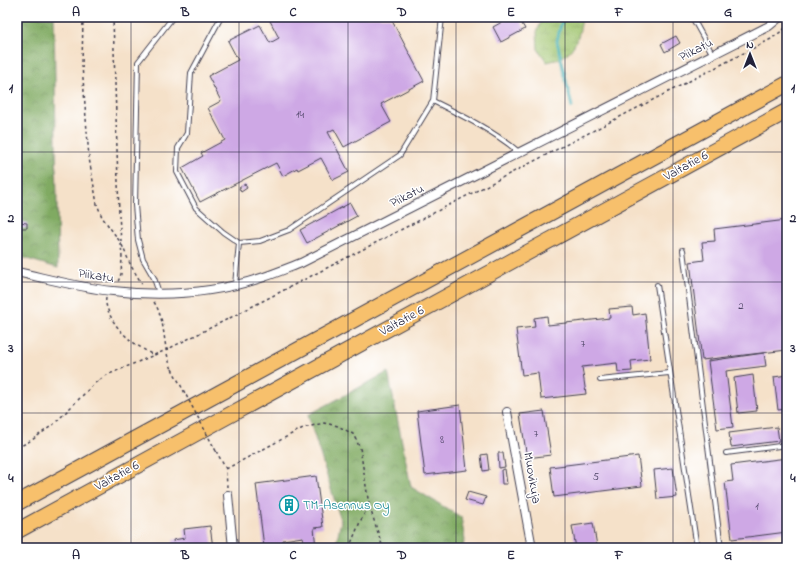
<svg xmlns="http://www.w3.org/2000/svg" width="804" height="565" font-family="'Indie Flower',sans-serif">
<defs>
<pattern id="forest-crowns" width="20" height="18" patternUnits="userSpaceOnUse"><rect width="20" height="18" fill="#80aa62"/><path d="M2 6a3 3 0 1 1 6 0M12 15a3 3 0 1 1 6 0" fill="none" stroke="#688a52"/></pattern>
<pattern id="wetland-marsh" width="20" height="14" patternUnits="userSpaceOnUse"><rect width="20" height="14" fill="#a1c56f"/><path d="M1 5h8M5 5V1M11 12h8M15 12V8" fill="none" stroke="#8aa961"/></pattern>
</defs>
<rect width="100%" height="100%" fill="#fff"/>
<filter id="ink" filterUnits="userSpaceOnUse"><feTurbulence type="fractalNoise" baseFrequency=".025" numOctaves="2"/><feDisplacementMap in="SourceGraphic" scale="8" xChannelSelector="R" yChannelSelector="G"/><feConvolveMatrix kernelMatrix="1 2 1 2 8 2 1 2 1" color-interpolation-filters="sRGB"/></filter>
<filter id="wash" filterUnits="userSpaceOnUse"><feTurbulence type="fractalNoise" baseFrequency=".012" numOctaves="4" result="noise"/><feDisplacementMap in="SourceGraphic" scale="16" xChannelSelector="R" yChannelSelector="G"/><feGaussianBlur stdDeviation="0.9" result="paint"/><feColorMatrix in="noise" values="0 0 0 0 0 0 0 0 0 0 0 0 0 0 0 0 0 1.4 0 .05"/><feComposite in="paint" operator="in"/></filter>
<g filter="url(#wash)">
<rect width="100%" height="100%" fill="#f5e1c9"/>
<!-- forest -->
<g fill="url(#forest-crowns)" stroke="#51664e">
<path d="M17 17H54L58 268 17 256Z"/>
<path d="M388 372 411 487 461 517 465 541 462 548H335L341 521 308 415Z"/>
</g>
<!-- wetland -->
<path fill="url(#wetland-marsh)" stroke="#627455" d="M543 17H582C579 41 573 57 547 62L538 49 537 32Z"/>
<g fill="none" stroke-linecap="round" stroke-linejoin="round">
<!-- stream -->
<path stroke="#3fb0b8" stroke-width="3" d="M564 17 561 24 557 41 572 107"/>
</g>
<g id="blocks">
<!-- building -->
<g fill="#cea8e5">
<path d="M268 17H390L424 81 381 104 391 122 344 147 334 129 328 132 349 172 333 180 321 158 298 170 297 168 283 176 276 163 200 202 182 168 203 156 201 153 225 140 208 108 221 101 208 76 238 60 228 41 260 25 270 43 279 38Z"/>
<path d="M511 17H518L525 29 501 42 493 27Z"/>
<path d="M676 36 680 43 665 52 661 44Z"/>
<path d="M245 184 247 188 241 192 239 188Z"/>
<path d="M350 203 357 216 307 243 300 230Z"/>
<path d="M787 220V350L702 360 690 262 704 260 702 242 715 241 714 229Z"/>
<path d="M19 222 27 223V228H19Z"/>
<path d="M632 307 633 315 645 313 650 359 631 361 632 371 618 372 617 363 582 367 586 394 541 399 538 373 522 375 516 329 535 327 534 318 547 316 548 325 610 318 609 309Z"/>
<path d="M764 353 766 366 726 371 733 427 717 429 708 361Z"/>
<path d="M753 375 757 411 738 413 734 378Z"/>
<path d="M787 375V409L778 410 774 377Z"/>
<path d="M460 405 467 470 425 475 417 411Z"/>
<path d="M544 411 551 455 527 458 520 414Z"/>
<path d="M777 427 779 441 731 447 729 433Z"/>
<path d="M498 453H503L505 467 499 468Z"/>
<path d="M487 454 489 470 483 471 481 455Z"/>
<path d="M638 456 642 486 554 497 550 467Z"/>
<path d="M787 458V532L732 539 725 482 733 481 731 465Z"/>
<path d="M673 468 677 497 657 499 654 470Z"/>
<path d="M505 469 507 484H502L501 470Z"/>
<path d="M316 476 323 527 314 528 316 548H305L303 537 283 540V544L264 547 256 484Z"/>
<path d="M468 492 486 497 483 505 465 500Z"/>
<path d="M593 523 597 546 576 548 572 526Z"/>
<path d="M210 526 213 548H186V544L174 546 173 540 185 538 184 529Z"/>
</g>
</g>
</g>
<g filter="url(#ink)">
<use href="#blocks" fill-opacity="0" stroke="#423f50" stroke-width="1"/>
<g fill="none" stroke-linecap="round" stroke-linejoin="round">
<!-- lane casing -->
<g stroke="#423f50" stroke-width="6">
<g id="lane">
<path d="M221 17 191 73 187 133 178 148 177 172 196 208 223 232 239 243 235 285"/>
<path d="M692 17 713 55"/>
<path d="M433 101C463 116 494 131 520 153"/>
<path d="M239 243 260 241 289 230 400 155 433 101 442 17"/>
<path d="M683 250 721 548"/>
<path d="M657 285 697 548"/>
<path d="M159 293 154 278 143 259 138 240 135 205 138 62 173 17"/>
<path d="M600 380 669 373"/>
<path d="M726 453 787 445"/>
</g>
</g>
<!-- street casing -->
<g stroke="#423f50" stroke-width="10">
<g id="street">
<path d="M17 272C49 279 81 288 113 291 163 297 216 293 264 277 276 273 288 268 301 263L769 26 780 17"/>
<path d="M507 412 532 548"/>
<path d="M228 495 233 548"/>
</g>
</g>
<!-- highway casing -->
<g stroke="#423f50" stroke-width="17">
<g id="highway">
<path d="M17 503 787 84"/>
<path d="M17 531 787 111"/>
</g>
</g>
<!-- path -->
<g stroke="#423f50" stroke-width="1.5" stroke-dasharray="3 3" stroke-linecap="butt">
<path d="M83 17 82 65 89 158 97 204 102 217 121 243 122 258 121 274 118 282"/>
<path d="M113 17 119 215 121 241"/>
<path d="M122 245 131 266 142 284"/>
<path d="M106 298C105 304 107 307 109 313 118 333 134 344 153 355"/>
<path d="M154 302C167 322 162 348 172 369"/>
<path d="M17 448 32 440 54 424 95 383 107 375 166 350 222 322 771 39 787 27"/>
<path d="M216 451 226 469 227 487"/>
<path d="M226 469 303 428 324 423 338 426 353 434 360 448 369 505 383 548"/>
<path d="M349 548 360 522 369 505"/>
</g>
<!-- lane -->
<use href="#lane" stroke="#fff" stroke-width="4"/>
<!-- street -->
<use href="#street" stroke="#fff" stroke-width="8"/>
<!-- highway -->
<use href="#highway" stroke="#f7c06c" stroke-width="15"/>
<!-- path-bridge -->
<path stroke="#423f50" stroke-width="1.5" stroke-dasharray="3 3" stroke-linecap="butt" d="M172 369 216 451"/>
</g>
</g>
<!-- grid -->
<path fill="none" stroke="#22223b" stroke-width="1" stroke-opacity="0.55" d="M131 17V548M239 17V548M348 17V548M456 17V548M565 17V548M673 17V548M17 152H787M17 282H787M17 413H787"/>
<!-- icons -->
<defs>
<g id="building-ring" transform="scale(1)"><circle r="9.5" fill="#fff" stroke="#0f9aa8" stroke-width="1.5"/><path d="M-4-6H4V6H1V3H-1V6H-4ZM-2.5-4.3h1.7v1.8h-1.7ZM.8-4.3h1.7v1.8H.8ZM-2.5-1h1.7V.8h-1.7ZM.8-1h1.7V.8H.8Z" fill="#0f9aa8"/></g>
</defs>
<g fill-rule="evenodd">
<use href="#building-ring" x="289" y="505"/>
</g>
<g text-anchor="middle" dominant-baseline="central" stroke-width="3" stroke-linejoin="round" paint-order="stroke">
<!-- number labels -->
<g font-size="11" fill="#4d4466">
<text x="300" y="115">14</text>
<text x="741" y="306">2</text>
<text x="583" y="344">7</text>
<text x="536" y="434">7</text>
<text x="442" y="440">8</text>
<text x="596" y="477">5</text>
<text x="757" y="507">1</text>
</g>
<!-- street labels -->
<g font-size="13" fill="#22223b" stroke="#fff">
<text transform="translate(696 50) rotate(-27)">Piikatu</text>
<text transform="translate(686 166) rotate(-29)">Valtatie 6</text>
<text transform="translate(407 196) rotate(-27)">Piikatu</text>
<text transform="translate(96 276) rotate(9)">Piikatu</text>
<text transform="translate(402 321) rotate(-29)">Valtatie 6</text>
<text transform="translate(117 476) rotate(-29)">Valtatie 6</text>
<text transform="translate(532 478) rotate(80)">Muovikuja</text>
</g>
<!-- culture labels -->
<g font-size="13" fill="#0d838f" stroke="#fff" text-anchor="start">
<text x="303" y="505">TM-Asennus Oy</text>
</g>
</g>
<!-- margin -->
<rect width="804" height="565" fill="none" stroke="#fff" stroke-width="44"/>
<!-- north arrow -->
<g transform="translate(750 54)" stroke="#ffffff" stroke-width="3" paint-order="stroke">
<path d="M0-3L7 15L0 10L-7 15Z" fill="#22223b"/>
<text y="-6" font-size="11" font-weight="bold" text-anchor="middle" fill="#22223b">N</text>
</g>
<rect x="22" y="22" width="760" height="521" fill="none" stroke="#22223b" stroke-width="1.5"/>
<g font-size="13" text-anchor="middle" font-weight="bold" fill="#22223b">
<text x="76" y="16">A</text>
<text x="185" y="16">B</text>
<text x="293" y="16">C</text>
<text x="402" y="16">D</text>
<text x="511" y="16">E</text>
<text x="619" y="16">F</text>
<text x="728" y="16">G</text>
<text x="11" y="92">1</text>
<text x="793" y="92">1</text>
<text x="11" y="222">2</text>
<text x="793" y="222">2</text>
<text x="11" y="352">3</text>
<text x="793" y="352">3</text>
<text x="11" y="482">4</text>
<text x="793" y="482">4</text>
<text x="76" y="559">A</text>
<text x="185" y="559">B</text>
<text x="293" y="559">C</text>
<text x="402" y="559">D</text>
<text x="511" y="559">E</text>
<text x="619" y="559">F</text>
<text x="728" y="559">G</text>
</g>
</svg>
